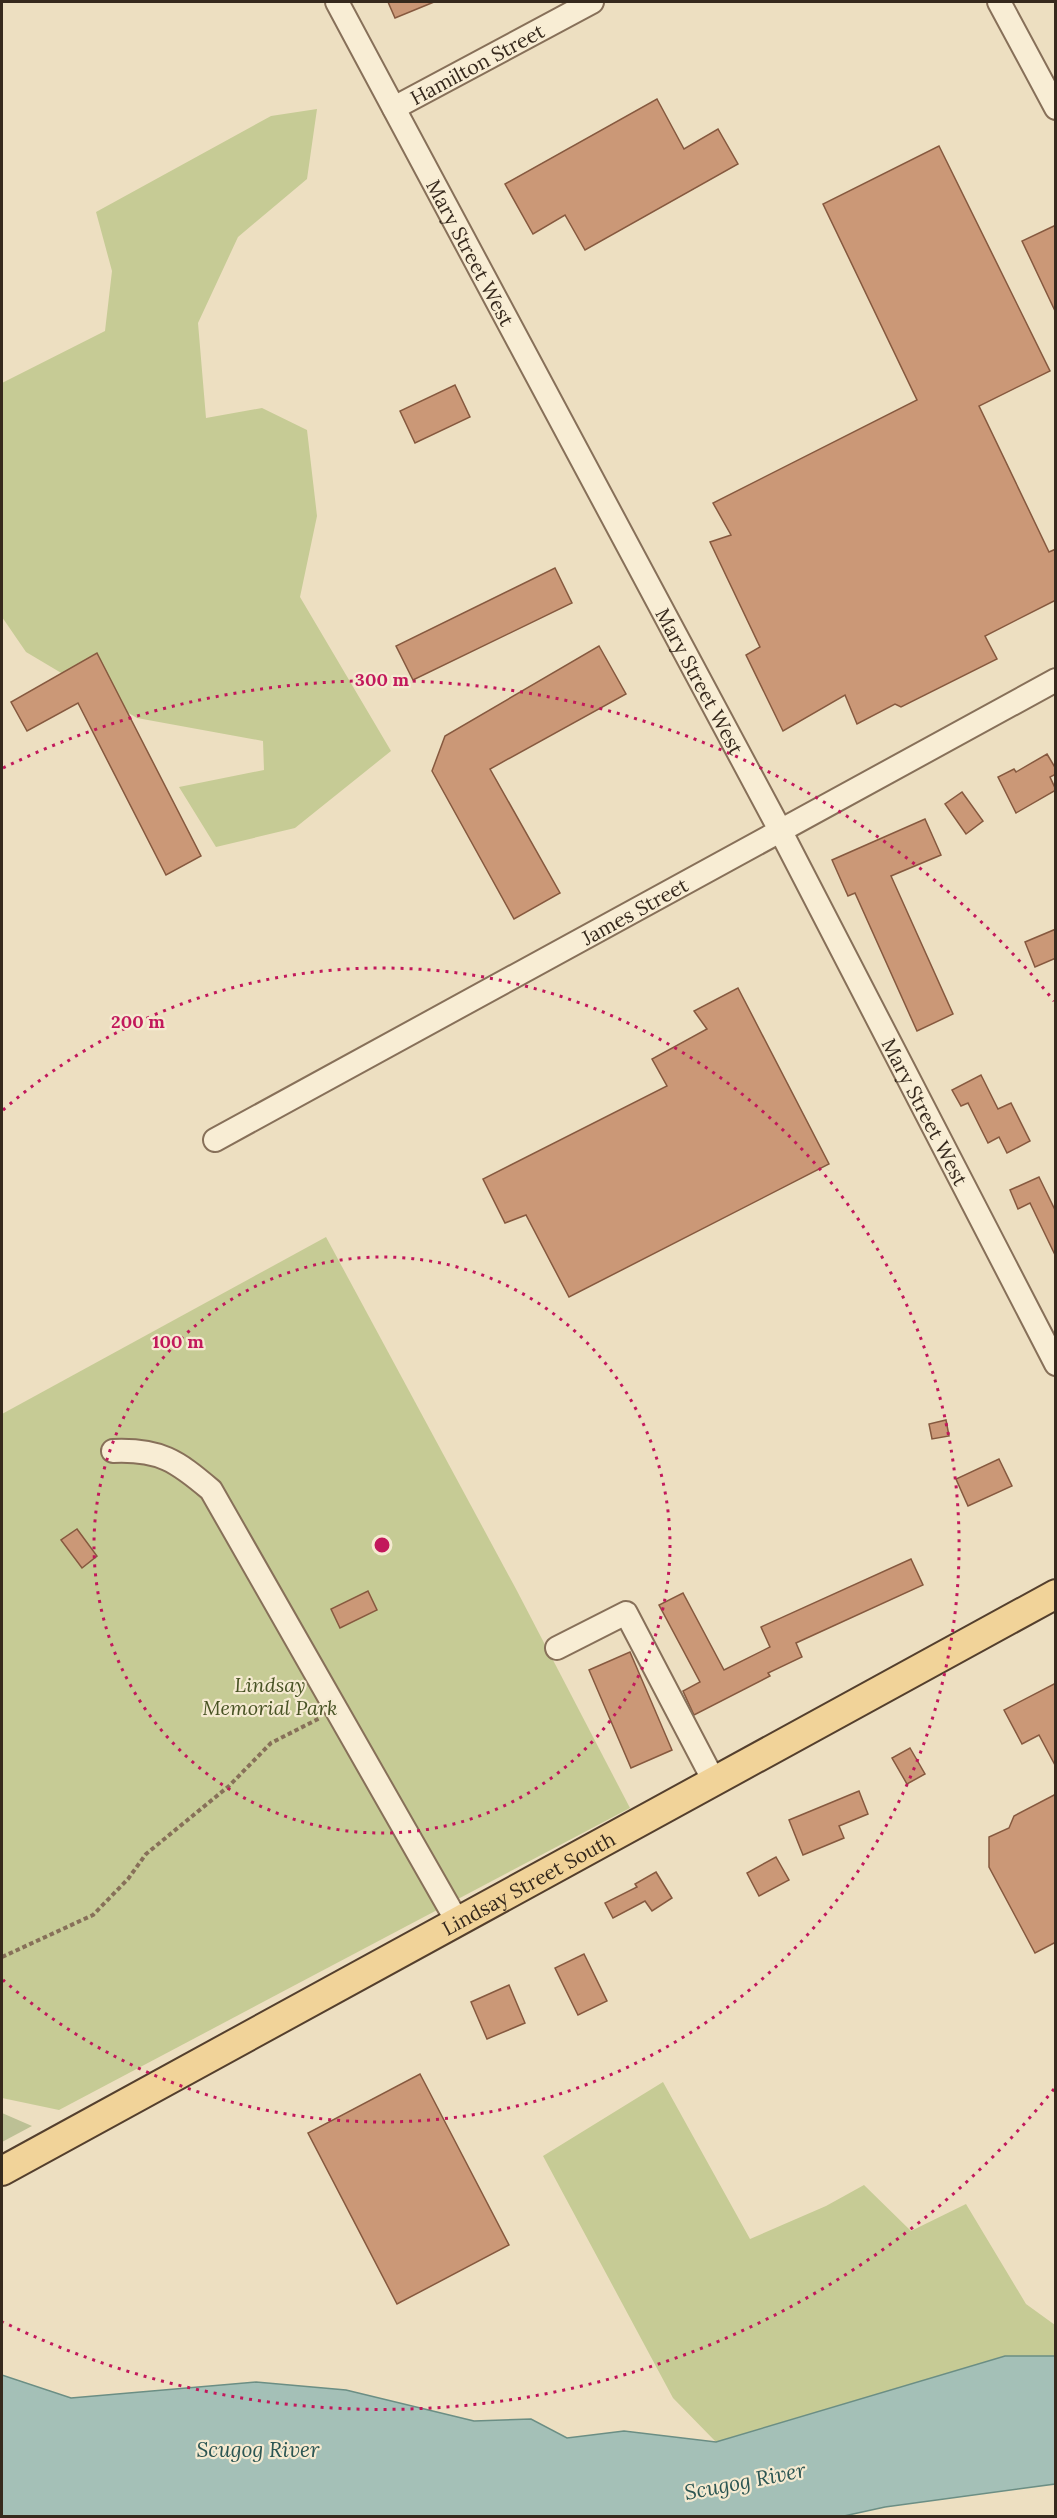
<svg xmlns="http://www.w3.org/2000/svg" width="1057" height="2518" font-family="Lora,serif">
<rect width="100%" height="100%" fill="#eddfc1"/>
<!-- green -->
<g fill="#c6cb95">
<path d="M317 109 307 179 238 237 198 323 206 418 262 408 307 430 317 516 300 597 391 751 295 828 216 847 179 787 264 770 263 741 137 718 26 652 2 617V383L105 331 112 271 96 212 271 116Z"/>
<path d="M326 1237 516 1589 630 1808 59 2110 2 2098V1414Z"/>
<path d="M663 2082 750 2239 826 2206 864 2185 911 2231 966 2204 1026 2304 1055 2325V2356H1005L716 2442 673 2398 543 2156Z"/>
</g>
<!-- cemetery -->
<path fill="#bcc095" d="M2 2113 32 2126 2 2142Z"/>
<!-- water -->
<path fill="#a4c0b7" stroke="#6b8e84" stroke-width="1.5" d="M1005 2356H1055V2484L885 2507 844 2516H2V2375L71 2398 256 2382 346 2390 474 2421 531 2419 567 2438 624 2431 716 2442Z"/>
<!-- building -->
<g fill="#cb9877" stroke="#86593f" stroke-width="1.5">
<path d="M388 2H434L395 18Z"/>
<path d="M657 99 684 149 718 129 738 164 585 250 565 215 533 234 505 184Z"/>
<path d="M939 146 1050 371 979 406 1049 552 1056 549V600L985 636 997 659 901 707 895 704 857 724 845 695 783 731 746 655 760 647 710 542 731 535 713 503 917 400 823 204Z"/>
<path d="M1056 225V313L1022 241Z"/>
<path d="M455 385 470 417 415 443 400 411Z"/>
<path d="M555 568 572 603 413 680 396 646Z"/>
<path d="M599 646 626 694 490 769 560 893 514 919 432 771 445 736Z"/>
<path d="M97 653 201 856 166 875 78 703 27 731 11 702Z"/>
<path d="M1047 754 1056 769V774L1050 777 1056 790 1016 813 998 777 1014 769 1016 772Z"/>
<path d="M962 792 983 821 966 834 945 804Z"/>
<path d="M925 819 941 855 891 876 953 1014 917 1031 855 893 848 896 832 860Z"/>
<path d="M1056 929V958L1035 967 1025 942Z"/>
<path d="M738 988 829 1164 569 1297 526 1215 505 1223 483 1179 667 1086 652 1059 707 1029 694 1011Z"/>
<path d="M981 1075 998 1109 1011 1103 1030 1141 1007 1153 999 1137 988 1143 968 1103 961 1106 952 1090Z"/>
<path d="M1039 1177 1056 1212V1257L1030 1203 1018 1209 1010 1190Z"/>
<path d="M946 1420 949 1436 932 1439 929 1424Z"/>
<path d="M999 1459 1012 1486 968 1506 956 1479Z"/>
<path d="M77 1529 97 1556 82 1568 61 1540Z"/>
<path d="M911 1559 923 1585 796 1643 802 1657 768 1673 770 1676 694 1715 683 1691 700 1682 659 1605 683 1593 724 1670 770 1647 761 1627Z"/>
<path d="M368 1591 377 1610 340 1628 331 1609Z"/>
<path d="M630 1652 672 1750 631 1768 589 1670Z"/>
<path d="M1056 1683V1767L1039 1735 1022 1744 1004 1710Z"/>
<path d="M910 1748 925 1774 907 1784 892 1758Z"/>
<path d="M859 1791 868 1814 839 1826 844 1838 803 1855 789 1820Z"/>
<path d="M1056 1794V1942L1035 1953 989 1867V1837L1009 1828 1014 1816Z"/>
<path d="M776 1857 789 1880 759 1896 747 1873Z"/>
<path d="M656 1872 672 1898 652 1911 645 1901 613 1918 605 1903 637 1887 635 1884Z"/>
<path d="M584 1954 607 2001 578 2015 555 1968Z"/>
<path d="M509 1985 525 2023 487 2039 471 2002Z"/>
<path d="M420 2074 509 2245 397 2304 308 2133Z"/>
</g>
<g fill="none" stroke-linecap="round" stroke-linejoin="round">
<!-- minor casing -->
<g stroke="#877059" stroke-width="26">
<g id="minor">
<path id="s1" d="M337 2 780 830 1056 1364"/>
<path d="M999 2 1056 108"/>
<path id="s2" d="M394 108 592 2"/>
<path id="s3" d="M215 1140 1056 680"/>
<path d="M113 1451C160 1449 177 1461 211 1490L457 1921"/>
<path d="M557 1648 626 1613 714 1781"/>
</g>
</g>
<!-- major casing -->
<g stroke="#543f2d" stroke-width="32">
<g id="major">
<path id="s4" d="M2 2171 1056 1594"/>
</g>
</g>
<!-- path -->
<path stroke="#877059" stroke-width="4" stroke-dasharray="4.5 3" stroke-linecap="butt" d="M2 1957 93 1915 128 1879 146 1854 229 1786 271 1743 320 1718"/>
<!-- minor -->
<use href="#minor" stroke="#f8edd4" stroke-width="22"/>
<!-- major -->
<use href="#major" stroke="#f1d399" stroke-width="28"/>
</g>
<!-- distance rings -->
<g fill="none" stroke="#c2185b" stroke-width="3" stroke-dasharray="3 6">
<circle cx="382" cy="1545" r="288"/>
<path d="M3 1110A577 577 0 1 1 3 1980"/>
<path d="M1054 2089A865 865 0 0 1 3 2322M3 768A865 865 0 0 1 1054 1001"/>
</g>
<g text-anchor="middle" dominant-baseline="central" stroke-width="4.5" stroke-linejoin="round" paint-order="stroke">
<!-- street labels -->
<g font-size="20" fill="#36291d" stroke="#f5ead1">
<text stroke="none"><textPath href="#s2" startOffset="94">Hamilton Street</textPath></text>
<text stroke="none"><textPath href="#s1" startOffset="284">Mary Street West</textPath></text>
<text stroke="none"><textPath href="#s1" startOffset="770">Mary Street West</textPath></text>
<text stroke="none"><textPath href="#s3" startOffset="478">James Street</textPath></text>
<text stroke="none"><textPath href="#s1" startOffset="1256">Mary Street West</textPath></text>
<text stroke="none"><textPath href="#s4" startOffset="600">Lindsay Street South</textPath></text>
</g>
<!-- park labels -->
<g font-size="20" font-style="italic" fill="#485324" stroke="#f5ead1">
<text x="270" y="1684">Lindsay<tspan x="270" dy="23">Memorial Park</tspan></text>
</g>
<!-- water labels -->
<g font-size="21" font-style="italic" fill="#2c5653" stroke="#f5ead1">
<text x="258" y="2449">Scugog River</text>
<text transform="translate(745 2481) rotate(-11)">Scugog River</text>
</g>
</g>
<circle cx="382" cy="1545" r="9" fill="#c2185b" stroke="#f5ead1" stroke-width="3"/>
<g font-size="18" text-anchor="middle" font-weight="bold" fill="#c2185b" stroke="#f5ead1" stroke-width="4.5" stroke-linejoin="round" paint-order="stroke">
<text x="382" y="686">300 m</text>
<text x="138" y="1028">200 m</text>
<text x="178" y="1348">100 m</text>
</g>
<!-- border -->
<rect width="1057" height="2518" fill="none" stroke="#36291d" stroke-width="6"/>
</svg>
